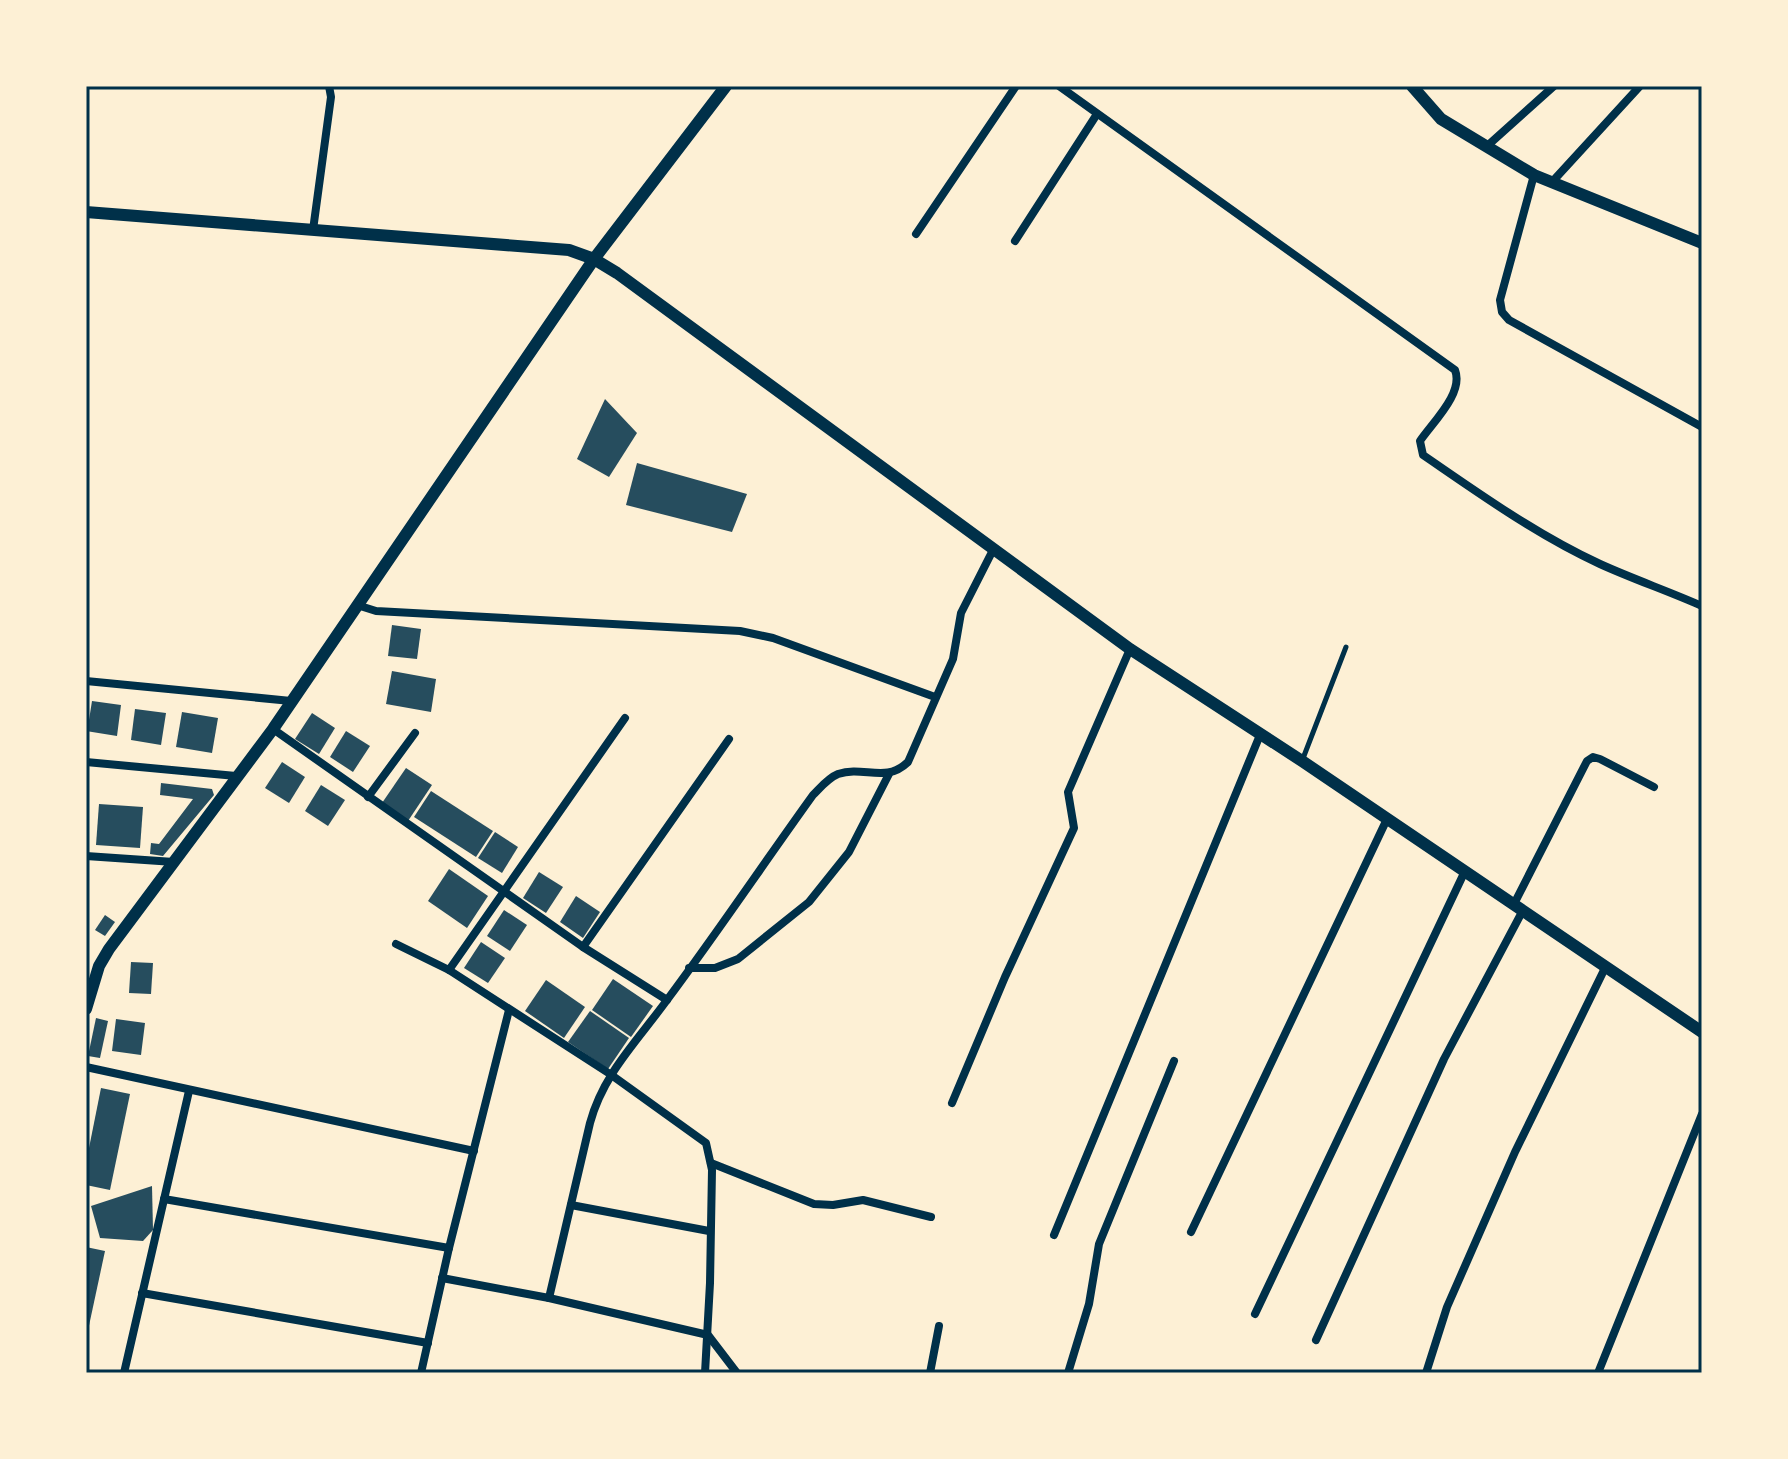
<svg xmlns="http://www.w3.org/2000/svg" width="1788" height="1459" font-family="Signika,sans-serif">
<rect width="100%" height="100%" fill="#fdf0d5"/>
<!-- building -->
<g fill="#264d5e">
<path d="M605 399 637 433 609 477 577 459Z"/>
<path d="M637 463 747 494 732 532 626 505Z"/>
<path d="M392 625 421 629 417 659 388 656Z"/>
<path d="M392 671 436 679 431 712 386 704Z"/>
<path d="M92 701 121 705 117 736 86 731V720H89Z"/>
<path d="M135 709 166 713 161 745 131 740Z"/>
<path d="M182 712 218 718 212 753 176 747Z"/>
<path d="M312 713 335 728 319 754 295 739Z"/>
<path d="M346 731 370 746 353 772 330 757Z"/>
<path d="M282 762 305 777 289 803 265 788Z"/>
<path d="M406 768 432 785 408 821 382 803Z"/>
<path d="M161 783 212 789 214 795 163 856 150 854 151 843 159 844 193 799 160 795Z"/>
<path d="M321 785 345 800 328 826 305 811Z"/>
<path d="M431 791 493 831 476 857 414 817Z"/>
<path d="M99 804 143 807 140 848 96 845Z"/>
<path d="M495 832 518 847 502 873 478 858Z"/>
<path d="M449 869 488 896 467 928 428 901Z"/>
<path d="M539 872 563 887 546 913 523 898Z"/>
<path d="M576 896 600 912 583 938 560 922Z"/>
<path d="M504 910 527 925 510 951 487 936Z"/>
<path d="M105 915 115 922 105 936 95 930Z"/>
<path d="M481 942 505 958 488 983 464 968Z"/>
<path d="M131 962 153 963 151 994 129 993Z"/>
<path d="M613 979 653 1006 631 1037 592 1010Z"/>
<path d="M546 980 585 1007 564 1038 525 1011Z"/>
<path d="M590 1011 629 1038 608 1069 568 1042Z"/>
<path d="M96 1018 108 1021 100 1058 88 1056Z"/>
<path d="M116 1019 145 1023 141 1055 112 1051Z"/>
<path d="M101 1088 130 1094 110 1190 86 1185V1163Z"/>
<path d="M152 1186 153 1230 143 1241 100 1238 91 1206Z"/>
<path d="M86 1247 105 1251 87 1335 86 1334Z"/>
</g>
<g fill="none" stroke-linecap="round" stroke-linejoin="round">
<!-- service -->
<path stroke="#003049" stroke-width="5" d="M1302 761 1346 647"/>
<!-- minor -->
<g stroke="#003049" stroke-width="8">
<path d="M1059 86 1455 370C1464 393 1433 422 1420 441L1423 455C1480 494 1537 535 1600 564 1633 579 1668 591 1702 606"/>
<path d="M1486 147 1554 86"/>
<path d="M1534 175 1500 300 1502 312 1509 320 1702 427"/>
<path d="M1552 182 1640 86"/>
<path d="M313 230 331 97 329 86"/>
<path d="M916 234 1016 86"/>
<path d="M1015 241 1097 114"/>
<path d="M357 605 376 611 740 631 773 638 935 697"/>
<path d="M86 681 291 701"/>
<path d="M273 729 583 947 667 1000"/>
<path d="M86 762 236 776"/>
<path d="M368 797 415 733"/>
<path d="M86 856 174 862"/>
<path d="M1514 904 1587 761 1593 757 1600 759 1654 787"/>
<path d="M396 944 449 970 610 1074 706 1143 712 1170 710 1283 705 1373"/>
<path d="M583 947 729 739"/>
<path d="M689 968H715L738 959 809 902 849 852 889 774"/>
<path d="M449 970 625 718"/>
<path d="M86 1067 474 1151"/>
<path d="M952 1103 1005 977 1074 828 1068 792 1130 649"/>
<path d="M711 1163 814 1204 833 1205 863 1200 931 1217"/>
<path d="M164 1199 449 1248"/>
<path d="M571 1205 709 1231"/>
<path d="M1191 1232 1387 819"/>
<path d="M1054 1235 1260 735"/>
<path d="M442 1278 549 1298 708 1335 737 1373"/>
<path d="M142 1293 428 1343"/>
<path d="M549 1298 590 1123C603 1074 638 1040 667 1000 717 933 764 863 813 795 820 788 828 778 838 774 864 765 885 784 908 762L953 659 961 613 993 550"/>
<path d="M1255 1314 1465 871"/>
<path d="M1316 1340 1444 1059 1523 910"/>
<path d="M124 1373 189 1091"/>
<path d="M421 1373 449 1248 509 1010"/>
<path d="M930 1373 939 1326"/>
<path d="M1068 1373 1089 1304 1099 1244 1174 1061"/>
<path d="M1426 1373 1447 1307 1515 1152 1606 966"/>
<path d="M1598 1373 1702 1114"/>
</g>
<!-- tertiary -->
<g stroke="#003049" stroke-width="12">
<path d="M1412 86 1441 119 1534 175 1702 243"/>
<path d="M86 212 569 250 594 259 617 273 1130 649 1302 761 1702 1032"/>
<path d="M86 1009 99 966 109 949 273 729 594 259 726 86"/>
</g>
</g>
<!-- border -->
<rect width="1788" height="1459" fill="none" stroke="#fdf0d5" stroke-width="176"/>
<rect x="88" y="88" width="1612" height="1283" fill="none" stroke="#003049" stroke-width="3"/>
</svg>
